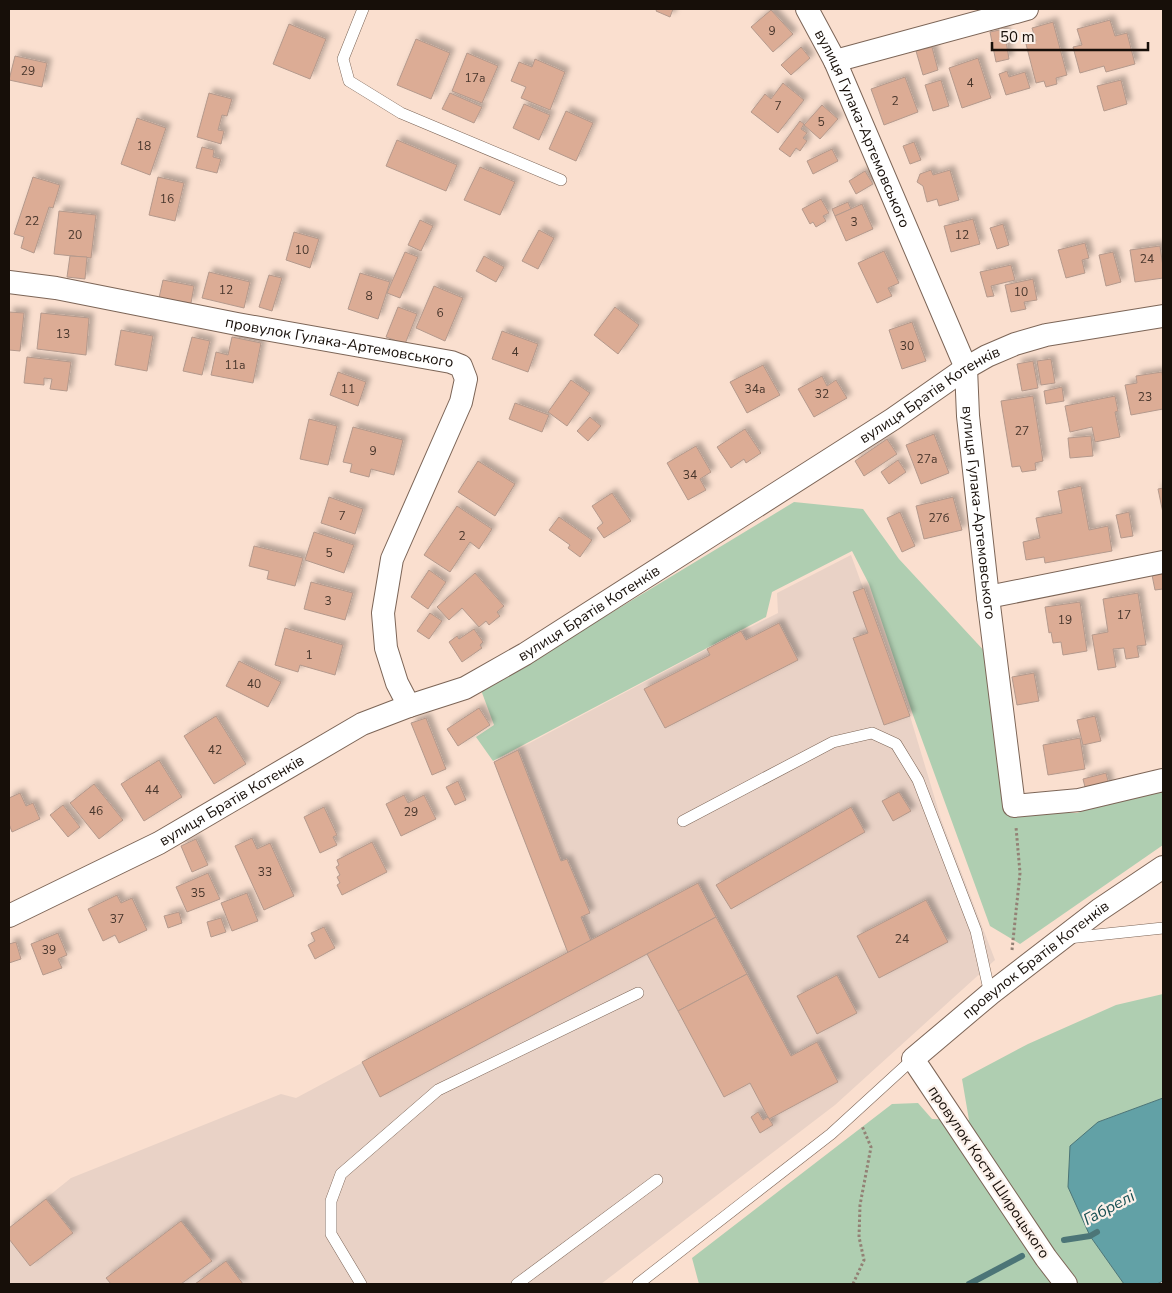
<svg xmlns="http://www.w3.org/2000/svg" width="1172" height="1293" font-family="'Nunito Sans',sans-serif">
<defs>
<filter id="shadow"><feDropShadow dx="4.5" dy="-4.5" stdDeviation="2.5" flood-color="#0004"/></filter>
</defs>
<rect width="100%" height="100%" fill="#fadfcf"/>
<!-- industrial -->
<path fill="#e9d2c6" d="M851 555 910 716 941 819 995 960 835 1105 601 1284H9V1228L71 1178 281 1094 296 1098 568 953 494 762 707 649 778 613 777 593Z"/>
<!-- green -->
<g fill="#afceb1">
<path d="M794 502 863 509 899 559 988 655 1006 812 1077 813 1160 786 1163 792V845L1020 944 990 926 913 715 869 584 852 551 772 592 766 617 493 761 476 737 494 725 481 690 530 662Z"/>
<path d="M1163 994V1098L1098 1122 1090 1236 1124 1284H699L692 1258 892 1104 918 1103 932 1119 969 1120 962 1079 1028 1044 1116 1005Z"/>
</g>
<!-- water -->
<path fill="#62a1a6" stroke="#4c7577" d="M1163 1098V1281L1157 1284H1124L1090 1236 1068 1187 1070 1146 1098 1122Z"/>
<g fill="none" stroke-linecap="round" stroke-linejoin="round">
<!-- stream -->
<g stroke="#4c7577" stroke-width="6">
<path d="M1064 1240 1090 1236 1097 1232"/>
<path d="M969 1284 1022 1256"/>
</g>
</g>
<!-- building -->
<g fill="#dcac95" stroke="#b4998c" filter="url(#shadow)">
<path d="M657 9H673L670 17 656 11Z"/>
<path d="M771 10 793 34 773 52 751 27Z"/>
<path d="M1110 20 1115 36 1127 33 1135 64 1106 72 1104 66 1080 73 1073 47 1082 45 1077 29Z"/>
<path d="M1053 22 1067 75 1056 78 1057 84 1046 87 1044 81 1036 83 1026 44 1036 41 1032 28Z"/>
<path d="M289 24 326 39 310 79 273 64Z"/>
<path d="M1004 29 1009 59 996 62 990 32Z"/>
<path d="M416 39 450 53 431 99 397 85Z"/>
<path d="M801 47 810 58 791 75 781 65Z"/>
<path d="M932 47 938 70 923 75 916 51Z"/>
<path d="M467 53 498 66 482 103 452 91Z"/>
<path d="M15 56 47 63 42 87 9 80Z"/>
<path d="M978 58 991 98 962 108 949 68Z"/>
<path d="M535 59 565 72 550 110 521 98 526 87 511 81 519 62 532 67Z"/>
<path d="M1007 71 1009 77 1025 72 1030 88 1006 95 999 74Z"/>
<path d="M905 77 918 112 884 125 871 89Z"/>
<path d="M941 80 949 106 933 111 925 85Z"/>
<path d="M1121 80 1127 104 1104 111 1097 86Z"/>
<path d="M783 83 804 100 778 133 751 112 765 94 771 99Z"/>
<path d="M209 93 232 99 227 116 222 115 218 130 224 131 221 144 197 137Z"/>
<path d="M450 93 482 107 474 123 442 109Z"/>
<path d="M524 104 550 115 539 140 513 128Z"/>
<path d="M822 105 838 119 820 139 804 125Z"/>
<path d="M566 111 593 123 576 161 549 149Z"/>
<path d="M137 118 166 128 150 175 121 164Z"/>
<path d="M800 121 804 124 801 129 807 133 803 138 807 141 800 151 796 148 790 157 779 149Z"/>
<path d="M397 140 457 165 446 191 386 166Z"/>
<path d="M914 142 921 160 910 164 903 146Z"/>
<path d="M202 147 214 150 213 157 221 159 217 173 196 168Z"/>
<path d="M832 149 838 161 813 174 807 161Z"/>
<path d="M480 167 515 182 500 215 464 200Z"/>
<path d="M931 170 933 175 950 170 959 200 939 206 937 199 927 202 923 186 917 182 920 174Z"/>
<path d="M865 171 873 184 856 194 849 181Z"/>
<path d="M33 177 60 185 53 208 49 207 34 253 21 248 24 237 14 234Z"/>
<path d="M158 177 184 183 175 221 149 215Z"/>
<path d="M821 199 829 213 823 216 826 221 816 227 813 222 810 224 802 209Z"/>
<path d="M848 202 851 209 835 216 832 209Z"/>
<path d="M862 204 873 229 846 241 835 216Z"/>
<path d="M59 211 96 215 91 258 54 254Z"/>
<path d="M973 219 980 244 951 252 944 226Z"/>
<path d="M420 220 433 226 421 251 408 245Z"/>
<path d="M1003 224 1009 245 997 249 990 228Z"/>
<path d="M539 230 554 238 538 269 522 261Z"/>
<path d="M294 232 319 239 310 268 286 260Z"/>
<path d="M1085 243 1089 258 1082 260 1085 273 1066 278 1058 250Z"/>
<path d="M1160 246 1163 267V278L1135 282 1130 250Z"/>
<path d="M884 251 899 283 888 288 892 296 877 303 858 263Z"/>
<path d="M405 252 418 257 400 298 387 293Z"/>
<path d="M1113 252 1121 282 1106 286 1099 255Z"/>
<path d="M70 256 87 257 85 279 67 277Z"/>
<path d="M484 256 504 267 496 282 476 271Z"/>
<path d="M1011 265 1015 280 991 286 994 296 987 297 980 272Z"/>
<path d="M209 272 250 282 244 308 202 298Z"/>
<path d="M360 273 390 282 378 319 348 309Z"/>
<path d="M269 275 282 278 272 311 259 307Z"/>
<path d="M1033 279 1037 300 1024 302 1026 309 1011 312 1005 285Z"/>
<path d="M163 280 194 286 191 303 159 298Z"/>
<path d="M434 286 463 298 445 341 416 328Z"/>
<path d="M398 307 417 314 405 344 386 337Z"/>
<path d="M615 307 639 325 618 354 594 335Z"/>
<path d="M9 312 24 313 20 351 9 350Z"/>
<path d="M41 313 89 318 86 355 37 349Z"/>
<path d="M912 322 926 361 902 369 889 330Z"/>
<path d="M121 330 153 336 147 371 115 365Z"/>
<path d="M502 331 538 344 528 372 492 359Z"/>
<path d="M192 337 210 341 202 375 183 371Z"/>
<path d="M232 337 261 343 253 383 211 375 216 352 228 355Z"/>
<path d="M27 357 71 362 67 391 50 389 52 379 44 378V385L24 383Z"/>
<path d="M1051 359 1055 383 1041 385 1037 361Z"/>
<path d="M1033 361 1038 388 1022 391 1017 364Z"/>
<path d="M763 365 780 395 747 413 730 382Z"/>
<path d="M338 372 366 382 358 406 330 395Z"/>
<path d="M1162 372 1163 380V409L1131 415 1125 385 1137 383 1136 376Z"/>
<path d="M822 376 827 386 836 380 847 398 814 417 798 389Z"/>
<path d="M571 380 590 393 567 426 548 412Z"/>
<path d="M1062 387 1064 401 1046 404 1044 391Z"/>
<path d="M1033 396 1043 461 1035 463 1036 470 1022 472 1020 466 1012 467 1001 401Z"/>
<path d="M1115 396 1118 411 1115 412 1120 437 1095 442 1092 427 1070 432 1065 406Z"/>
<path d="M515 403 549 415 542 432 509 419Z"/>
<path d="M590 417 601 426 588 441 577 431Z"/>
<path d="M309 419 337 426 328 465 300 459Z"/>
<path d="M353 427 403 440 394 475 371 469 369 477 350 472 352 464 343 462Z"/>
<path d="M745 429 761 453 746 463 744 459 731 468 717 447Z"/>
<path d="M934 434 949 473 921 484 906 445Z"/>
<path d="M1091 436 1093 456 1070 458 1068 438Z"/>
<path d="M887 439 897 454 864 476 855 461Z"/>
<path d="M696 446 711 472 700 479 706 490 688 500 667 463Z"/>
<path d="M898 460 906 472 889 484 881 472Z"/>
<path d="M478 461 515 484 495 516 458 492Z"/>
<path d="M1081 486 1089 530 1108 526 1112 551 1045 563 1044 557 1026 560 1023 542 1040 538 1036 518 1062 513 1058 491Z"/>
<path d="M1163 488V513L1158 489Z"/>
<path d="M612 493 631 521 604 538 597 528 603 523 592 506Z"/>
<path d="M329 497 363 509 355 534 321 523Z"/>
<path d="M953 497 962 530 924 539 916 506Z"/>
<path d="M457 506 492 529 479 549 470 542 450 572 424 555Z"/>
<path d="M900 512 915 546 902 552 887 518Z"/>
<path d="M1129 512 1133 536 1121 538 1116 515Z"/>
<path d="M559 517 592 540 580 557 568 548 570 545 549 530Z"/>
<path d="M314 532 354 545 344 573 305 560Z"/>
<path d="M254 546 303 558 295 586 267 579 269 571 249 566Z"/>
<path d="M1163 568V589L1155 590 1151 570Z"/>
<path d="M429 570 446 582 428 609 411 597Z"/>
<path d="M475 573 504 606 497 612 500 616 489 625 486 621 479 627 462 608 449 620 437 607Z"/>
<path d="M311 582 353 593 345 620 304 609Z"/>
<path d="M864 588 910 716 884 725 853 638 868 633 853 592Z"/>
<path d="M1138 593 1146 645 1137 646 1139 657 1126 659 1124 648 1113 649 1116 667 1098 670 1092 635 1108 632 1103 599Z"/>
<path d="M1080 602 1087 651 1063 655 1061 642 1053 643 1051 632 1049 633 1045 607Z"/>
<path d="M430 613 442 621 429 639 417 631Z"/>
<path d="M779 623 798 660 665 728 644 689 710 655 707 649 741 631 746 640Z"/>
<path d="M285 628 343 645 335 675 300 665 298 672 275 665Z"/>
<path d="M474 629 483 642 480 645 482 648 462 662 449 642 457 636 459 639Z"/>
<path d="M239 661 281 682 268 707 226 686Z"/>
<path d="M1034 673 1039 701 1017 705 1012 677Z"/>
<path d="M479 708 490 725 458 746 447 729Z"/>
<path d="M216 716 246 764 214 784 184 736Z"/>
<path d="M1095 716 1101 741 1083 745 1077 720Z"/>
<path d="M426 718 446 769 432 775 411 723Z"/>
<path d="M1080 738 1085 769 1048 775 1043 745Z"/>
<path d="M518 750 561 861 567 859 590 913 581 917 591 941 568 953 494 762Z"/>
<path d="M159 760 182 797 144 821 121 784Z"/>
<path d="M1106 773 1110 789 1087 795 1083 779Z"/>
<path d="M458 781 466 800 455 805 446 787Z"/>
<path d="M94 784 123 820 99 839 70 803Z"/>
<path d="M899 792 911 811 893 821 882 801Z"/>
<path d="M20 793 26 806 33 803 40 819 12 832 9 824V798Z"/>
<path d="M404 795 408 803 424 795 436 819 401 836 386 804Z"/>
<path d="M63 805 80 827 68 837 50 815Z"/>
<path d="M324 807 337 835 333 837 337 845 320 853 304 817Z"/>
<path d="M851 807 865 832 731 909 716 885Z"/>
<path d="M252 838 257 849 270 843 294 896 264 910 235 846Z"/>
<path d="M196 839 208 865 192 872 181 846Z"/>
<path d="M372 842 387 872 342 895 337 885 340 883 337 877 340 875 336 867 339 865 337 860Z"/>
<path d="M208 873 220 899 187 912 176 887Z"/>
<path d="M698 883 716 917 380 1097 362 1062Z"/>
<path d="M247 893 258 921 232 931 221 903Z"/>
<path d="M117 895 121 903 132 898 147 930 119 943 115 935 103 941 88 909Z"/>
<path d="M926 900 948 942 879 978 857 936Z"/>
<path d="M179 912 182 923 168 928 164 916Z"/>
<path d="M716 917 747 974 678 1011 647 954Z"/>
<path d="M221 918 226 932 211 937 207 922Z"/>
<path d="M324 927 335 948 315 959 308 945 315 941 311 933Z"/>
<path d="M58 933 67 955 58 959 62 968 43 975 31 944Z"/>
<path d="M16 942 21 959 9 963V944Z"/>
<path d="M747 974 791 1056 817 1042 838 1082 769 1119 750 1083 724 1097 678 1011Z"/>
<path d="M837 975 857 1013 817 1034 797 996Z"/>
<path d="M758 1112 763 1120 768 1117 773 1125 760 1133 751 1117Z"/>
<path d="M46 1199 73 1233 30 1266 9 1239V1228Z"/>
<path d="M181 1221 212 1261 181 1284H111L106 1278Z"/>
<path d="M226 1261 243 1284H195Z"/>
</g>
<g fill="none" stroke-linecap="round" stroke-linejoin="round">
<!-- lane casing -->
<g stroke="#7c6557" stroke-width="12">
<g id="lane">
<path d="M363 9 343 59 349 81 401 113 561 180"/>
<path d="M683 821 833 742 872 733 896 744 918 780 976 931 990 994"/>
<path d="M1068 938 1163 928"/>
<path d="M361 1284 331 1234V1201L341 1174 438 1090 638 993"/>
<path d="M517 1284 657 1180"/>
<path d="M638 1284 831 1134 913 1059"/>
</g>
</g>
<!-- street casing -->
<g stroke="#7c6557" stroke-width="24">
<g id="street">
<path id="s1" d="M807 9 835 61 966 368 968 416 988 597 1014 806 1079 800 1163 780"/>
<path d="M835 61 1027 9"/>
<path id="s2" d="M9 282 56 288 237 324 451 362 461 366 466 379 461 402 392 559 383 613 386 648 397 683 409 706"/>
<path d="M988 597 1163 562"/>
<path id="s3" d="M9 916 159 843 362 724 409 706 465 688 525 654 893 419 966 368 987 356 1015 344 1046 335 1163 316"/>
<path id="s4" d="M1066 1284 1046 1258 913 1059 990 994 1099 910 1163 867"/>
</g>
</g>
<!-- path -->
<g stroke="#938175" stroke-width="3" stroke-dasharray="2.5 2.5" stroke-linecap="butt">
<path d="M1012 950 1020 873 1016 827"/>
<path d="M853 1284 864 1260 859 1237 860 1205 871 1147 862 1126"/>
</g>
<!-- lane -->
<use href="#lane" stroke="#fff" stroke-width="11"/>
<!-- street -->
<use href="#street" stroke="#fff" stroke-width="22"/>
</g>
<g text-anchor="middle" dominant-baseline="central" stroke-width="4.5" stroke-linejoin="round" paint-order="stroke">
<!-- number labels -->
<g font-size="12" fill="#48362c">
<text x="772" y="31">9</text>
<text x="28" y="71">29</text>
<text x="475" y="78">17а</text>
<text x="970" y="83">4</text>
<text x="895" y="101">2</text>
<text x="778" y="106">7</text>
<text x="821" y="122">5</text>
<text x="144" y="146">18</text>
<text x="167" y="199">16</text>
<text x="32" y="221">22</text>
<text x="854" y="222">3</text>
<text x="75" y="235">20</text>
<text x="962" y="235">12</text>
<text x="302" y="250">10</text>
<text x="1147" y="259">24</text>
<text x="226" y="290">12</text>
<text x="1021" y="292">10</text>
<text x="369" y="296">8</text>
<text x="440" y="313">6</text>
<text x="63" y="334">13</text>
<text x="907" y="346">30</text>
<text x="515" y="352">4</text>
<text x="235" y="365">11а</text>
<text x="348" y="389">11</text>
<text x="755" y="389">34а</text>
<text x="822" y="394">32</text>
<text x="1145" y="397">23</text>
<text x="1022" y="431">27</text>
<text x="373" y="451">9</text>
<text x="927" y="459">27а</text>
<text x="690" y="475">34</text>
<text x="342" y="516">7</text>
<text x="939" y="518">27б</text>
<text x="462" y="536">2</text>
<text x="329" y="553">5</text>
<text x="328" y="601">3</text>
<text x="1124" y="615">17</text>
<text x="1065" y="620">19</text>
<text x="309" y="655">1</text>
<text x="254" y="684">40</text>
<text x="215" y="750">42</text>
<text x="152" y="790">44</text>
<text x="96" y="811">46</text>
<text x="411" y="812">29</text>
<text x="265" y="872">33</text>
<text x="198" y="893">35</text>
<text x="117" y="919">37</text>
<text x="902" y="939">24</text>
<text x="49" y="950">39</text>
</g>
<!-- street labels -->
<g font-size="15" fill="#170f09" stroke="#fbf0e9">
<text stroke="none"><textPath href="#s1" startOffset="132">вулиця Гулака-Артемовського</textPath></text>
<text stroke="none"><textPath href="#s2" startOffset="336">провулок Гулака-Артемовського</textPath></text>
<text stroke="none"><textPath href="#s3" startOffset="1061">вулиця Братів Котенків</textPath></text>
<text stroke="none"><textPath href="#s1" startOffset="538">вулиця Гулака-Артемовського</textPath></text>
<text stroke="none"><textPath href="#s3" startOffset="656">вулиця Братів Котенків</textPath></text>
<text stroke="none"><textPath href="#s3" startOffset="251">вулиця Братів Котенків</textPath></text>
<text stroke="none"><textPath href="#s4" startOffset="430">провулок Братів Котенків</textPath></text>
<text transform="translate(989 1172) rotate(56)">провулок Костя Широцького</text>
</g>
<!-- water labels -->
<g font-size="16" font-style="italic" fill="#174f53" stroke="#fbf0e9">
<text transform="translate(1109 1208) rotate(-28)">Габрелі</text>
</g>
</g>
<!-- border -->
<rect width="1172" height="1293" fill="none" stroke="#170f09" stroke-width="20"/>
<!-- scale -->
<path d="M992 42v8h156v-8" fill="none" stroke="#170f09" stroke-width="2.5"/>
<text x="1000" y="42" font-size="15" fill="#170f09" stroke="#fbf0e9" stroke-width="4" paint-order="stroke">50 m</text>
</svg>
